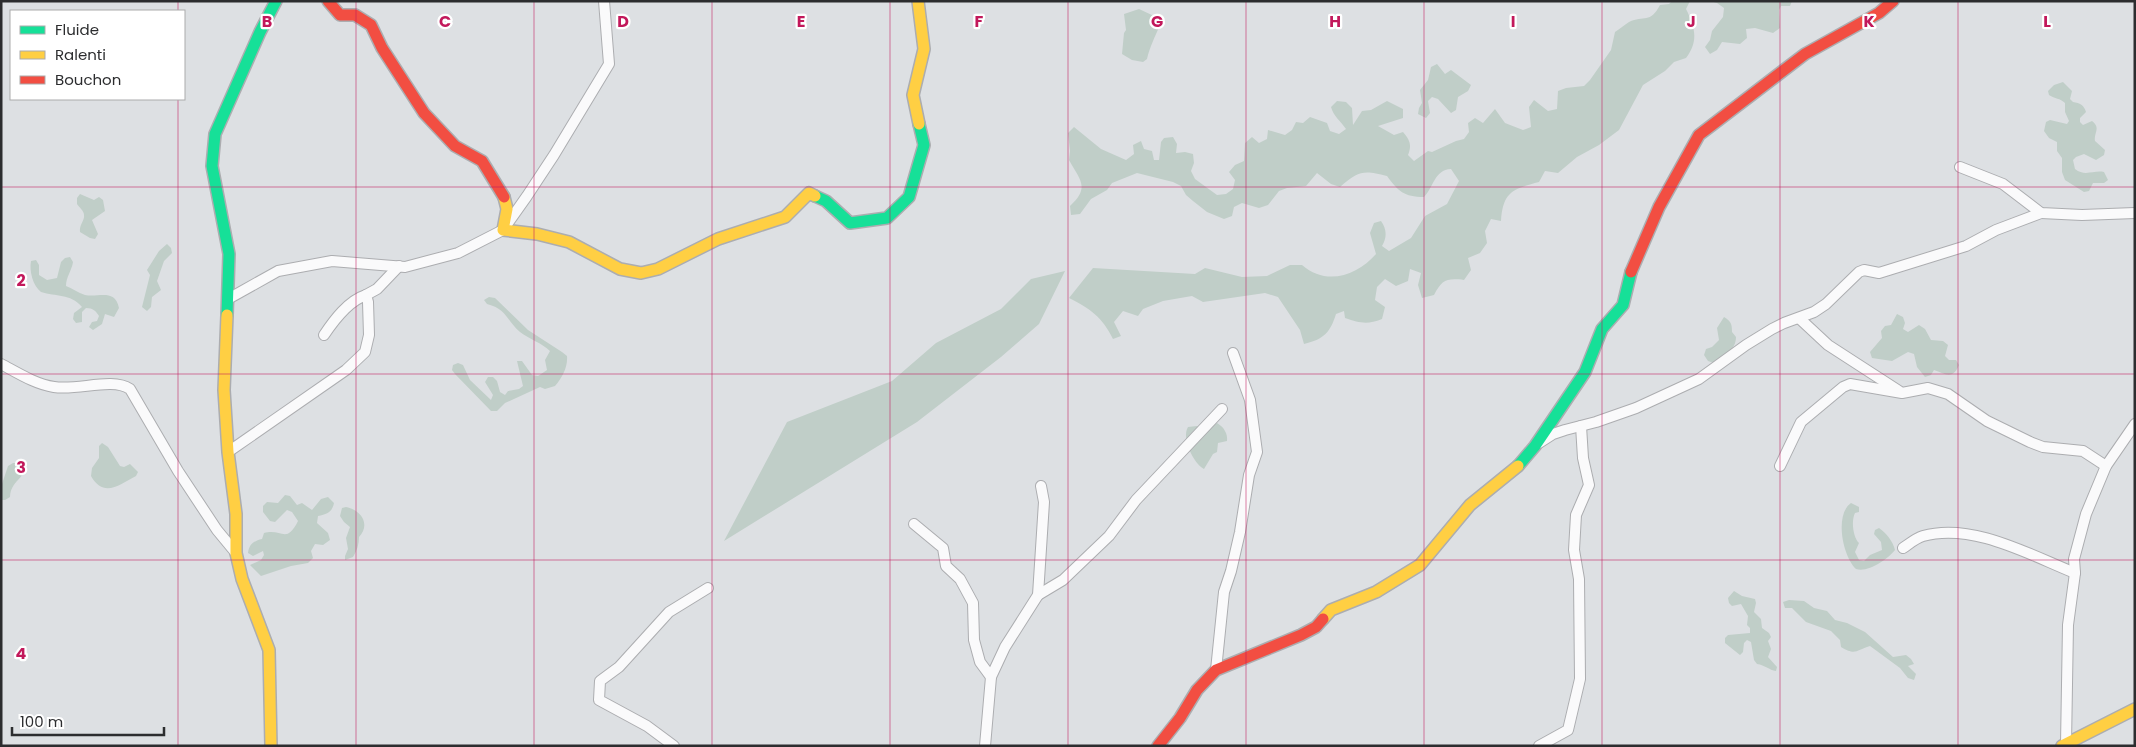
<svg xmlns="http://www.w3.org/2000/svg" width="2136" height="747" font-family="Poppins,sans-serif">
<rect width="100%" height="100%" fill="#dde0e3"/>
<!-- green -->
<g fill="#c0cec8">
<path d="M1672 1H1690L1686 9C1695 27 1699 41 1686 58L1674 62 1665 71 1643 85 1619 130 1599 145 1577 157 1558 173 1545 171 1539 182C1513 189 1503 191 1501 221L1491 219 1485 231 1487 243 1480 253 1468 258 1471 270 1464 280C1446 278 1442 280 1434 295L1422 298 1418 285 1421 273 1410 269 1408 281 1396 286 1385 279 1377 287 1375 300 1385 307 1382 319C1367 325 1360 323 1345 318L1344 311 1336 314C1330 333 1324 339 1304 344L1300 330 1278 297 1265 293 1203 302 1192 296 1163 301 1143 309 1138 316 1123 311 1114 322 1121 336 1113 339C1102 317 1091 309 1069 298L1093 268 1195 274 1205 268 1242 277 1267 276 1290 265H1302C1326 286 1357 276 1376 254L1370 233 1374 223 1381 221C1387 229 1387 238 1382 246L1389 251 1411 238 1425 216 1447 204 1459 181 1451 169C1434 170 1434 187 1424 197 1404 197 1398 191 1387 176 1363 170 1359 171 1340 187L1331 184 1317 173 1306 186 1287 188 1279 191 1268 205 1259 208 1242 203 1234 207 1232 216 1224 219 1207 212 1193 201 1186 195 1181 186 1173 182 1137 173 1112 183 1107 190 1091 199 1080 214 1071 215 1070 206C1091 187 1079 179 1069 160L1070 151 1068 133 1074 127 1101 149 1126 160 1134 154 1133 145 1141 141 1144 149 1152 151 1154 160H1159L1161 142 1164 138 1173 137 1177 144 1176 153 1185 152 1193 154 1194 163 1191 171 1195 179 1217 195 1226 194 1233 189 1235 180 1229 172 1235 165 1244 161 1245 143 1252 137 1259 143 1267 139 1268 130 1285 135 1292 130 1296 122 1303 123 1310 117 1327 123 1330 131 1339 134 1346 129C1340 120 1334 117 1331 107L1337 101 1346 102 1352 108 1353 125 1362 111 1371 110 1387 101 1403 109V118L1378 126 1394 135 1403 132C1410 140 1412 145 1408 155L1414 161 1428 151 1432 152 1456 141 1464 139 1469 132 1468 123 1475 118 1483 123 1495 109 1505 123 1523 130 1531 127 1529 107 1534 100 1548 111 1557 109 1558 91 1566 88 1584 86 1590 80 1611 50 1615 32C1620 29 1624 25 1629 22 1644 15 1650 24 1660 5L1669 4Z"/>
<path d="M1710 1H1792L1790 6H1781L1779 10 1780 28 1773 33 1755 28 1746 29 1747 38 1740 44 1722 42 1717 50 1710 54 1705 47 1710 40 1712 31 1723 17 1724 8 1717 3Z"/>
<path d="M1139 9 1154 16 1160 25C1155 37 1150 46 1147 59L1143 62 1132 60 1122 54 1124 33 1126 30 1124 14Z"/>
<path d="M1437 64 1445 74 1451 70 1471 85 1468 91 1458 97 1456 110 1451 113 1438 99 1432 97 1428 101 1430 113 1426 118 1418 114 1419 108 1422 103 1420 90 1428 80 1431 67Z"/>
<path d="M2063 82 2072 91 2070 99 2073 102C2080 103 2084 105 2086 112L2080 118V122L2083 125 2092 121C2101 128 2094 132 2095 141L2105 150 2104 155 2096 160 2084 154 2076 157 2073 160 2075 169C2085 177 2093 170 2104 172L2108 180 2104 183H2093L2089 191 2084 192 2065 180 2062 172V158L2057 151V142L2049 138 2044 131 2046 122 2050 120 2067 124 2069 121 2065 112V103C2060 98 2055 99 2049 95L2048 91 2054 85Z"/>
<path d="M80 194 94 200 99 197 103 200 105 211 92 220 98 234 95 239 90 238 80 232C79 225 85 220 84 215 84 211 79 207 77 204V198Z"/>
<path d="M167 244 171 248 172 253 164 261 157 281 161 290 152 297 151 307 147 311 142 307 150 275 147 270 159 251Z"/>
<path d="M70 257 73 262C72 270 66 277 66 286 72 288 78 293 85 295 98 298 115 288 119 308L114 317 105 314 102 324 93 330 89 327 92 322 97 321 99 316C96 311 93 308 86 308L82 312V322L76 323 73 319 74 313 82 307C70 293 56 297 41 292 33 286 29 271 31 261L36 260 39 265V275L47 280 57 278 61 262 65 258Z"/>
<path d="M1065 271 1039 324 1001 357 917 422 724 541 787 422 892 381 936 343 1001 309 1031 279Z"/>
<path d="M489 297 495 298 528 330 562 352 567 356C568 367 562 378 555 386L545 389 540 387 505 403 497 411H491L455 374 452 370 453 365 458 363 463 365 470 380 491 400 493 395 485 382 488 377H493L497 381 500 392 505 395 508 391 519 389 523 386 517 361H522L532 375 538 376 547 370 545 360 550 351C542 343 529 339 520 332 506 320 507 309 487 304L484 300Z"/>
<path d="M1897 314 1903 317 1905 323 1903 329 1908 332 1919 325 1925 329 1931 340 1943 341 1948 345 1945 356 1949 360H1956L1959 365C1953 380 1945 374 1934 370L1931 375 1925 377 1917 367 1914 354 1908 352 1892 361 1872 358 1870 352 1882 338 1881 331 1885 326 1891 325Z"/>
<path d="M1724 317C1731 321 1732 324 1732 332L1736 337C1736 350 1724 356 1714 363L1708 361 1704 355 1706 349 1712 347 1719 340 1717 328Z"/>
<path d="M1217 423C1224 427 1228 434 1227 441L1218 443 1217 452 1213 454 1204 469C1194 464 1181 438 1188 427L1197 426 1201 429V434L1205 435 1210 427Z"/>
<path d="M102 443 108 447 120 466 124 467 130 464 138 472 136 476C120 484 104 499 91 476L92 468 99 458V446Z"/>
<path d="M13 463H18C34 476 10 478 10 497L5 500H1V487L8 466Z"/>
<path d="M285 495 290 496 297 505 302 503 312 510 321 499 328 497 334 503C332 512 328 514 318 516L317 523 328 533 330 540 323 545 315 544 311 551 313 558 308 563 291 566 261 576 250 565 261 560 264 555 263 551 253 556 248 553C249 544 254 541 262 539L264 533C282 528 286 545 298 521L292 512 287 510 275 522 270 521 263 512V506L267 502 278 503Z"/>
<path d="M1851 503 1859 507V512L1855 513C1851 521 1853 537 1859 543L1855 552 1859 560 1864 561 1870 555 1882 550 1881 542 1874 534 1875 530 1879 528C1886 533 1893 541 1895 550 1888 559 1868 573 1856 569 1843 557 1834 515 1851 503Z"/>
<path d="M346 507C361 510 371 524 359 537 359 544 357 551 353 557L345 560V556L348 549 346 538 350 527 344 522 340 516 342 508Z"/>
<path d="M1734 591 1742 596 1755 599 1756 603 1754 612 1761 619 1762 628 1769 633 1771 637 1768 641 1771 649 1768 657 1777 667 1776 671C1769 670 1765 665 1757 664L1754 660 1751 642 1747 640 1744 643 1743 652 1740 655 1725 643V638L1728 635 1750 633V628L1747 625 1748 616 1741 604 1732 606 1729 603 1728 598Z"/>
<path d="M1789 600 1804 601 1814 608 1827 611 1835 620 1847 623 1865 632 1893 657 1906 655 1911 659 1914 664 1908 666 1916 674 1914 680 1908 678 1900 668 1870 646C1856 650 1856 656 1841 647L1840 640 1831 631 1806 622 1792 608H1785L1783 602Z"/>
</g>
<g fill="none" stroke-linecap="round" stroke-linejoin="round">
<!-- street casing -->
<g stroke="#acadb0" stroke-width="12">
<g id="street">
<path d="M1960 167 2003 184 2041 213 2082 215 2135 213"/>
<path d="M228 299 278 271 332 261 405 267 458 253 503 230 527 196 554 155 609 64 604 1"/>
<path d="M1799 318 1828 345 1899 391"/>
<path d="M324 335C334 320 348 301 366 295"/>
<path d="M1 364C18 373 35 384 54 387 78 391 112 377 130 389L178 471 217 530 236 553"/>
<path d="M1539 443 1553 434 1565 430 1596 422 1636 408 1699 379 1746 345 1772 329 1784 323 1814 312 1826 304 1859 272 1864 270 1879 273 1966 246 1996 230 2041 213"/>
<path d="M228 452 346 370 365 352 369 335 368 302 366 295 377 289 399 266"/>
<path d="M1780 466 1801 422 1843 387 1850 384 1902 393 1928 388 1948 394 1987 421 2030 442 2043 447 2083 451 2106 466"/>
<path d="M914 524 943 548 946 566 960 579 973 603 974 640 980 662 991 677"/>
<path d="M1903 548C1909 544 1916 538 1923 536 1972 522 2030 555 2075 573"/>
<path d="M1038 595 1063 580 1109 536 1136 500 1222 409"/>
<path d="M1216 670 1224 592 1231 571 1240 532 1249 475 1257 452 1250 400 1233 353"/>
<path d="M2066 744 2068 625 2075 573 2074 559 2086 514 2106 466 2135 424"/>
<path d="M674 746 647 726 599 700 600 681 619 667 669 612 708 588"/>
<path d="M985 746 991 677 1005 647 1038 595 1044 502 1041 486"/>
<path d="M1539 746 1568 730 1580 679 1579 579 1574 550 1576 515 1589 485 1583 458 1581 426"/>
</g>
</g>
<!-- fast casing -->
<g stroke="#acadb0" stroke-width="14">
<g id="fast">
<path d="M815 196 826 201 850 223 887 218 909 197 924 145 919 124"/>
<path d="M227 315 229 254 212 166 215 134 260 32 276 1"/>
<path d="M1518 466 1535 446 1585 372 1602 329 1623 305 1631 272"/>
</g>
</g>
<!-- slow casing -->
<g stroke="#acadb0" stroke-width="14">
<g id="slow">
<path d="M918 1 924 49 913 95 919 124"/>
<path d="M504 197 507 209 503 230 537 234 569 242 620 269 641 273 658 269 718 239 785 217 809 193 815 196"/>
<path d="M227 315 224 390 228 452 236 514V553L242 579 269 650 271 746"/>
<path d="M1323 619 1331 610 1376 592 1420 565 1470 505 1518 466"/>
<path d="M2062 746 2135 709"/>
</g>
</g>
<!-- jam casing -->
<g stroke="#acadb0" stroke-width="14">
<g id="jam">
<path d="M328 1 340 15H355L371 25 382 48 424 113 455 146 482 161 504 197"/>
<path d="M1631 272 1659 207 1699 135 1805 54 1879 13 1893 1"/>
<path d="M1158 746 1180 718 1197 690 1216 670 1301 635 1316 627 1323 619"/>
</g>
</g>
<!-- street -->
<use href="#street" stroke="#fafafb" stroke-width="10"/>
<!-- fast -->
<use href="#fast" stroke="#16e098" stroke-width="11"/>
<!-- slow -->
<use href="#slow" stroke="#ffcf43" stroke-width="11"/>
<!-- jam -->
<use href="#jam" stroke="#f24e42" stroke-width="11"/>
</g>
<!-- grid -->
<path fill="none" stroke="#c2185b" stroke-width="1" stroke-opacity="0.55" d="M178 1V11M356 1V746M534 1V746M712 1V746M890 1V746M1068 1V746M1246 1V746M1424 1V746M1602 1V746M1780 1V746M1958 1V746M178 99V746M1 187H2135M1 374H2135M1 560H2135"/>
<g font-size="16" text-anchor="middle" font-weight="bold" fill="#c2185b" stroke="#fff" stroke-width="4.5" stroke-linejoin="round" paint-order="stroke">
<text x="267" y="27">B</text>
<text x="445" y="27">C</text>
<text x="623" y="27">D</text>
<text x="801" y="27">E</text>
<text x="979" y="27">F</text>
<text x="1157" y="27">G</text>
<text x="1335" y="27">H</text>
<text x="1513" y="27">I</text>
<text x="1691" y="27">J</text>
<text x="1869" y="27">K</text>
<text x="2047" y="27">L</text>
<text x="21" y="286">2</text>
<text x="21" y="473">3</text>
<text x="21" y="659">4</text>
</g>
<!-- border -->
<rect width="2136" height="747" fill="none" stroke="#2c2d2f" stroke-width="5"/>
<!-- legend -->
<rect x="10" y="10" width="175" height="90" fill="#ffffff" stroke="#ababac"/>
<rect x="20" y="26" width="25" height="8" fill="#16e098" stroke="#ababac"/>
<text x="55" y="35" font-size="15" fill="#2c2d2f">Fluide</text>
<rect x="20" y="51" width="25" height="8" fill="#ffcf43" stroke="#ababac"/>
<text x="55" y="60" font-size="15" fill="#2c2d2f">Ralenti</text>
<rect x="20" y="76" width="25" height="8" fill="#f24e42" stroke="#ababac"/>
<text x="55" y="85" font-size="15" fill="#2c2d2f">Bouchon</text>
<!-- scale -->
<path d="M12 727v8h152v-8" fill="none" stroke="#2c2d2f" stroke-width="2.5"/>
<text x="20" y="727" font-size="15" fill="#2c2d2f" stroke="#ffffff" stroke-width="4" paint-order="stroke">100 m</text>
</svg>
